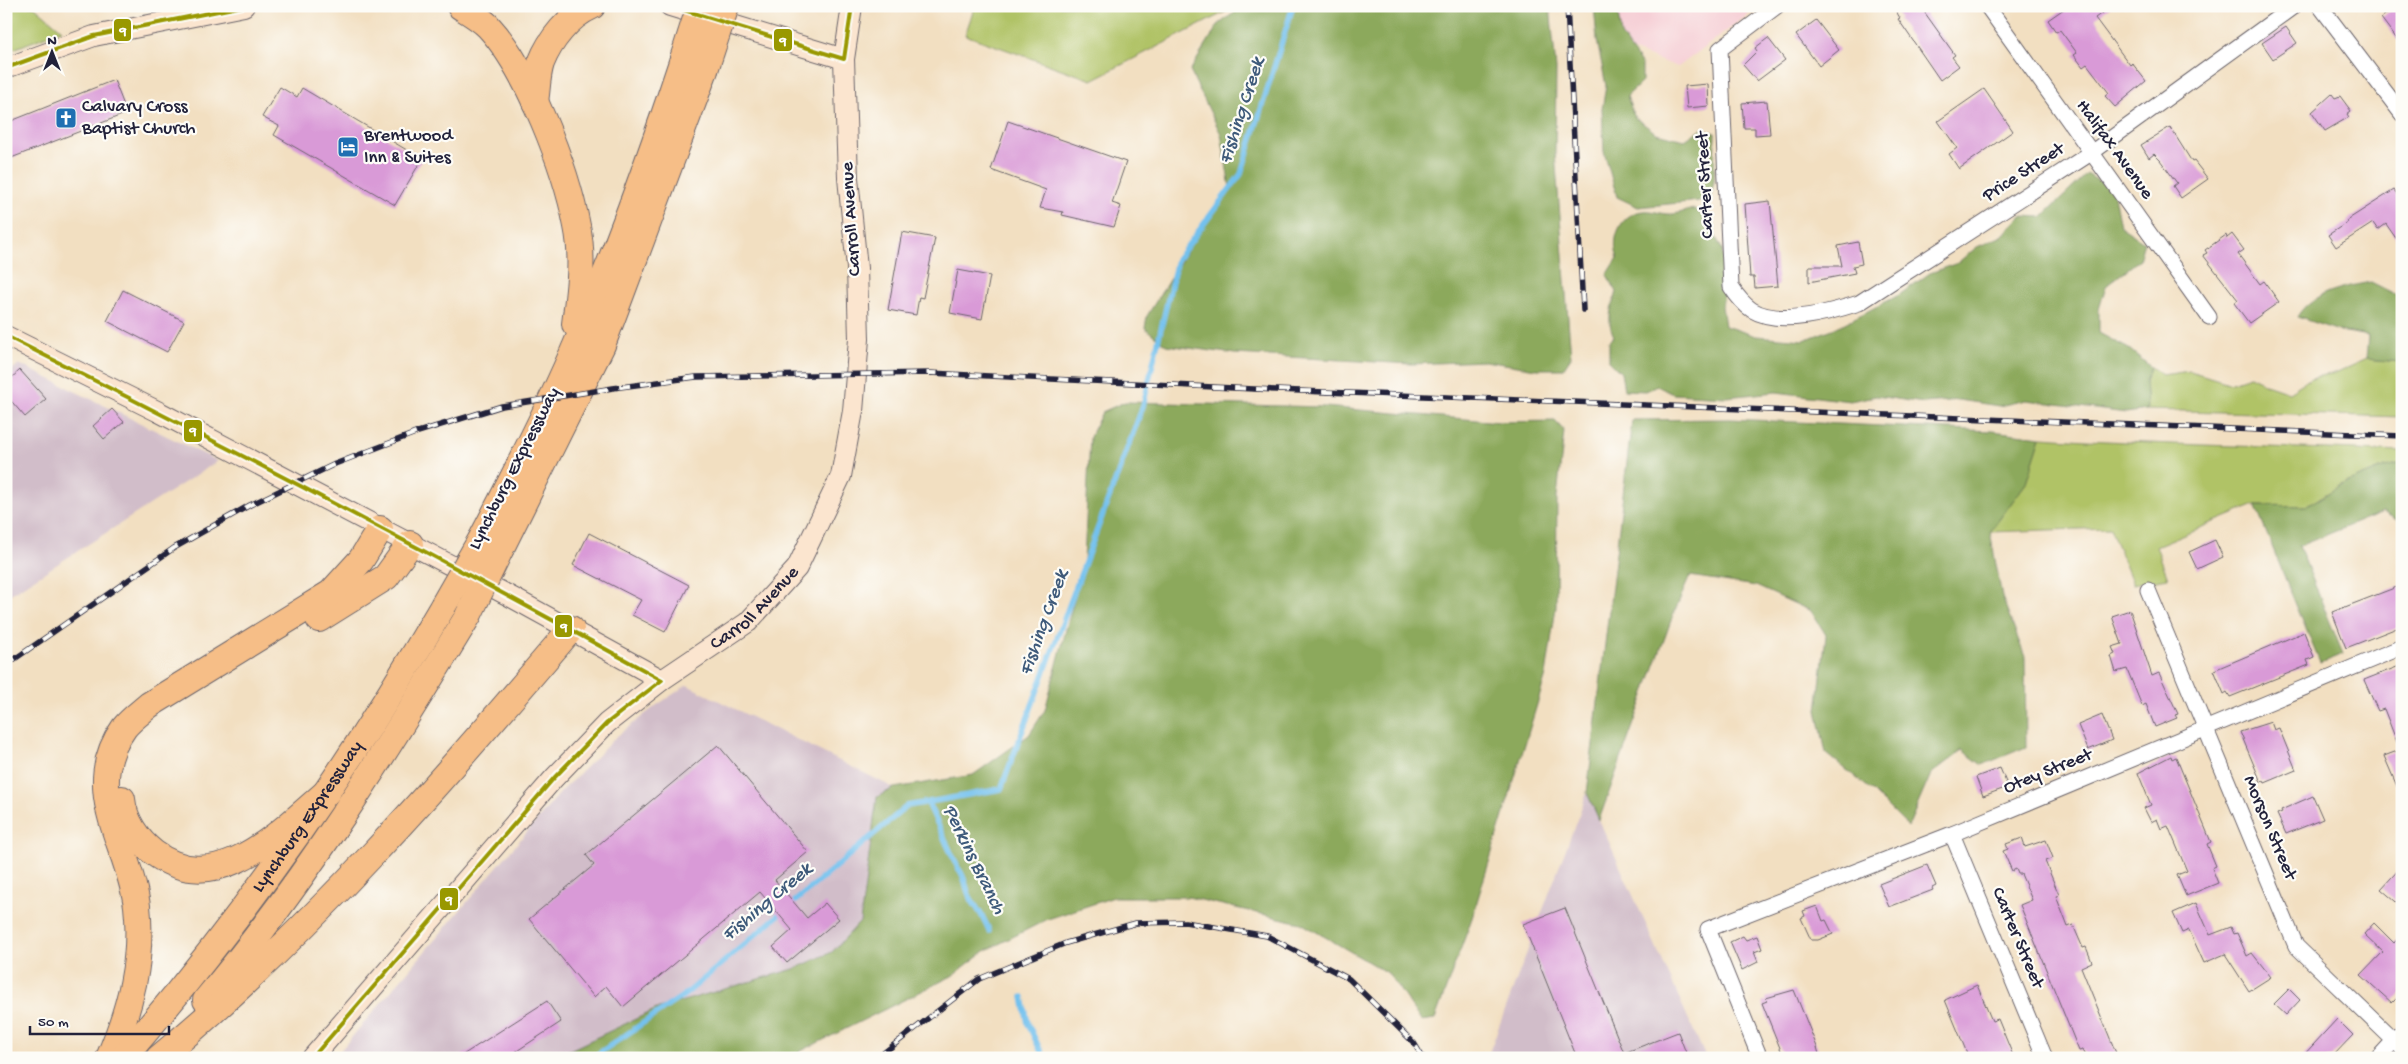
<svg xmlns="http://www.w3.org/2000/svg" width="2408" height="1064" font-family="'Gochi Hand',sans-serif">
<rect width="100%" height="100%" fill="#fdfcf7"/>
<filter id="ink" filterUnits="userSpaceOnUse"><feTurbulence type="fractalNoise" baseFrequency=".02" numOctaves="2"/><feDisplacementMap in="SourceGraphic" scale="10" xChannelSelector="R" yChannelSelector="G"/><feConvolveMatrix kernelMatrix="1 2 1 2 8 2 1 2 1" color-interpolation-filters="sRGB"/></filter>
<filter id="wash" filterUnits="userSpaceOnUse"><feTurbulence type="fractalNoise" baseFrequency=".0096" numOctaves="4" result="noise"/><feDisplacementMap in="SourceGraphic" scale="20" xChannelSelector="R" yChannelSelector="G"/><feGaussianBlur stdDeviation="1.12" result="paint"/><feColorMatrix in="noise" values="0 0 0 0 0 0 0 0 0 0 0 0 0 0 0 0 0 1.4 0 .05"/><feComposite in="paint" operator="in"/></filter>
<g filter="url(#wash)">
<rect width="100%" height="100%" fill="#f2dfc1"/>
<!-- built -->
<path fill="#f6cfd6" d="M1599 6H1760L1678 67 1601 39Z"/>
<!-- industrial -->
<g fill="#d1bdc9">
<path d="M19 364 218 461 6 597V375Z"/>
<path d="M687 685 894 788 877 797 860 922 832 952 794 969 659 1008 553 1058H334L561 792 616 737 657 705Z"/>
<path d="M1587 793 1706 1058H1487Z"/>
</g>
<!-- green -->
<g fill="#b0c366" stroke="#697250">
<path d="M6 6H34L62 30 6 52Z"/>
<path d="M975 6H1237L1092 80 965 35Z"/>
<path d="M2366 359 2402 362V417L2147 410 2145 381 2151 367 2162 375 2190 371 2229 383 2250 376 2266 384 2289 392 2311 378 2335 373Z"/>
<path d="M2041 437C2161 446 2282 446 2402 452V463L2385 467 2341 485 2307 506 2255 505 2156 546 2168 578 2133 584 2110 528 1990 532 2026 483Z"/>
</g>
<!-- forest -->
<g fill="#8ca95b" stroke="#57664b">
<path d="M1243 6H1550L1556 69 1555 153 1571 357 1563 369H1536L1485 361 1411 364 1235 354 1166 345 1145 328 1147 316 1207 218 1230 188 1221 134 1190 71 1218 25Z"/>
<path d="M1594 6H1617L1621 35 1642 65V82L1627 96 1634 117 1656 133 1685 140 1701 129 1715 133 1714 181 1710 200 1638 207 1617 197 1604 152 1602 109 1606 86 1597 40Z"/>
<path d="M2087 174 2113 190 2120 226 2144 242 2139 260 2106 286 2099 309V333L2129 349 2151 367 2145 381 2147 410 2126 413 2026 400 1999 406 1959 400 1924 403 1876 396 1850 401 1776 392 1726 397 1673 394 1657 386 1646 391 1624 390 1621 373 1609 361V341L1614 336C1606 321 1611 307 1617 292L1607 275 1618 258C1610 239 1621 212 1644 211 1653 210 1660 214 1668 214 1676 215 1687 210 1695 209L1708 222 1722 249 1726 282 1722 306 1725 326 1756 336 1804 340 1835 328 1899 295 1930 273 1956 264 1977 247 2002 236 2021 216 2042 217Z"/>
<path d="M2371 282 2395 294 2402 289V362L2366 359 2368 336 2339 331 2297 317C2311 292 2345 287 2371 282Z"/>
<path d="M1125 402 1325 407 1500 422 1555 421 1564 431 1557 497 1556 607 1546 675 1472 918 1435 1019 1421 1021 1389 974 1301 923 1188 897H1114L1048 919 985 951 952 976 787 1058H553L659 1008 794 969 832 952 860 922 877 797 894 788 973 775 1029 735 1045 710 1084 561 1090 437 1102 412Z"/>
<path d="M1730 419 1992 431 2041 437 2026 483 1990 532 2002 597 2025 657 2026 747 1982 765 1962 750 1931 774 1908 827 1870 789 1826 753 1817 710 1826 635 1811 611 1756 586 1690 576 1673 615 1599 820 1587 793 1632 420Z"/>
<path d="M2402 463V523L2383 512 2299 546 2343 654 2320 663 2255 505 2307 506 2341 485 2385 467Z"/>
</g>
<g fill="none" stroke-linecap="round" stroke-linejoin="round">
<!-- stream -->
<g stroke="#73c1ee" stroke-width="5.5">
<path d="M928 803 958 868C966 877 965 887 970 897 977 909 985 918 989 931"/>
<path d="M1023 997 1028 1024 1044 1058"/>
<path d="M592 1058 687 993 907 806 1001 789 1143 406 1177 260 1241 174 1293 6"/>
</g>
</g>
<g id="blocks">
<!-- building -->
<g fill="#d99ad7">
<path d="M1893 6H1920L1955 55 1952 57 1959 66 1940 80 1898 19 1900 18Z"/>
<path d="M2068 6H2112L2095 18 2130 65 2132 63 2146 81 2115 107 2105 96 2109 93 2087 64 2083 67 2074 55 2077 53 2060 30 2056 32 2048 20Z"/>
<path d="M2396 6H2402V46L2381 18Z"/>
<path d="M1816 20 1839 50 1819 66 1796 35Z"/>
<path d="M2286 27 2297 43 2273 59 2262 43Z"/>
<path d="M1768 38 1785 60 1757 81 1743 65 1757 51 1755 48Z"/>
<path d="M114 80 127 113 6 160V123Z"/>
<path d="M1708 84 1709 106 1687 108 1685 86Z"/>
<path d="M280 87 297 97 302 88 422 159 395 205 274 135 279 126 262 117Z"/>
<path d="M1984 89 2013 131 1959 169 1949 154 1957 148 1938 121Z"/>
<path d="M2332 94 2335 98 2340 96 2351 111 2347 114 2349 117 2325 131 2312 112Z"/>
<path d="M1767 101 1770 134 1755 135V128H1744L1742 103Z"/>
<path d="M1008 121 1126 162 1112 203 1121 206 1114 227 1062 215 1063 212 1040 208 1046 190 991 170Z"/>
<path d="M2170 127 2192 162 2194 161 2208 179 2181 198 2173 186 2177 183 2160 160 2154 154 2149 158 2141 145Z"/>
<path d="M2394 190 2402 201V247L2386 224 2378 230 2373 223 2336 247 2328 235 2348 222 2347 220Z"/>
<path d="M1770 201 1778 286 1755 288 1754 277H1750L1745 204Z"/>
<path d="M902 232 935 238 923 298 919 297 916 315 888 310Z"/>
<path d="M2232 234 2244 250 2238 254 2260 284 2264 281 2279 302 2249 323 2234 303 2238 300 2203 255 2207 253 2205 250 2226 235 2227 238Z"/>
<path d="M1858 242 1862 264 1853 266 1855 273 1809 282V266H1842L1838 246Z"/>
<path d="M958 270 990 276 982 319 950 313Z"/>
<path d="M123 290 184 321 167 352 107 321Z"/>
<path d="M20 370 46 399 25 417 6 395V383Z"/>
<path d="M112 409 124 422 104 439 93 426Z"/>
<path d="M589 533 689 585 665 632 632 615 641 600 573 565Z"/>
<path d="M2215 540 2223 557 2197 569 2189 552Z"/>
<path d="M2402 585V626L2346 648 2332 612Z"/>
<path d="M2130 610 2152 676 2159 673 2178 714 2175 715 2177 718 2155 727 2146 704 2142 706 2127 669 2116 672 2111 656 2115 654 2112 647 2122 644 2112 616Z"/>
<path d="M2304 632 2314 657 2307 660 2309 665 2230 697 2227 692 2224 694 2214 670Z"/>
<path d="M2402 665V798L2384 756 2400 750 2384 709 2378 711 2364 680Z"/>
<path d="M2102 715 2112 740 2088 750 2078 725Z"/>
<path d="M2271 722 2274 730 2279 728 2296 770 2265 783 2264 781 2261 782 2240 732Z"/>
<path d="M718 745 808 852 775 880 807 918 825 903 839 919 787 963 773 947 792 930 760 892 623 1007 606 986 594 997 529 919 594 865 586 855Z"/>
<path d="M2171 756 2172 759 2176 757 2211 842 2207 844 2216 866 2212 868 2218 883 2186 896 2177 875 2187 871 2168 826 2161 829 2157 819 2151 822 2144 808 2151 805 2138 773Z"/>
<path d="M2000 768 2008 787 1983 796 1976 777Z"/>
<path d="M2313 796 2323 819 2286 834 2277 814 2282 812 2281 810Z"/>
<path d="M2022 838 2025 847 2046 840 2053 858 2045 861 2059 895 2056 896 2068 927 2073 925 2083 948 2086 947 2092 962 2081 967 2118 1058H2087L2083 1050 2079 1051 2020 905 2032 900 2021 874H2018L2016 869 2012 871 2003 851 2008 849 2006 844Z"/>
<path d="M1927 865 1936 886 1932 888 1933 890 1889 907 1879 884Z"/>
<path d="M2402 866V907L2381 889Z"/>
<path d="M2196 903 2210 935 2231 927 2234 934 2237 933 2247 956 2252 953 2271 977 2249 991 2225 954 2204 963 2189 930 2182 933 2173 913Z"/>
<path d="M1817 906 1823 921 1826 920 1833 934 1818 940H1811L1801 918 1805 916 1803 911Z"/>
<path d="M1565 908 1624 1053 1678 1032 1688 1058H1577L1523 924Z"/>
<path d="M2374 923 2394 943 2402 934V993L2392 1003 2361 975 2383 952 2364 934Z"/>
<path d="M1743 936 1746 940 1757 936 1762 949 1754 952 1758 962 1742 970 1730 942Z"/>
<path d="M1977 985 1992 1021 1998 1019 2014 1058H1969L1945 1000Z"/>
<path d="M2289 989 2300 1000 2286 1015 2274 1004Z"/>
<path d="M1794 990 1817 1047 1820 1058H1784L1762 1003 1767 1001 1766 998Z"/>
<path d="M547 1001 561 1022 506 1058H458Z"/>
<path d="M2337 1019 2353 1035 2331 1058H2301Z"/>
</g>
</g>
</g>
<g filter="url(#ink)">
<use href="#blocks" fill-opacity="0" stroke="#6b646a" stroke-width="1"/>
<g fill="none" stroke-linecap="round" stroke-linejoin="round">
<!-- street casing -->
<g stroke="#6b646a" stroke-width="17">
<g id="street">
<path d="M1777 6 1720 49 1731 287C1737 296 1743 304 1752 310 1780 327 1831 312 1859 303L2091 153 2294 6"/>
<path d="M1987 6 2209 317"/>
<path d="M2320 6 2402 114"/>
<path d="M2148 590 2296 946 2402 1048"/>
<path d="M1952 834 2045 1058"/>
<path d="M1760 1058 1708 929 1952 834 2402 647"/>
<path d="M2378 1058 2402 1032"/>
</g>
</g>
<!-- secondary casing -->
<g stroke="#6b646a" stroke-width="22">
<g id="secondary">
<path d="M670 6 844 59"/>
<path d="M6 68 94 36 244 6"/>
<path d="M6 336 159 412 513 598 662 680"/>
<path id="s1" d="M312 1058 554 778 607 723 662 680 748 622 797 568 841 476 853 411 859 339 857 268 848 178 844 59 852 6"/>
</g>
</g>
<!-- highway casing -->
<g stroke="#6b646a" stroke-width="28">
<g id="highway">
<path d="M460 6C469 12 480 18 488 26 528 69 566 168 577 226 584 259 579 292 575 324"/>
<path d="M535 102C537 90 537 75 541 63 550 40 569 16 592 6"/>
<path d="M482 538C513 478 544 419 571 357 613 261 649 162 682 62"/>
<path d="M501 548 602 345 705 70"/>
<path d="M319 619 386 577 410 544"/>
<path d="M122 799C124 820 137 840 154 853 218 900 282 830 328 791"/>
<path d="M206 1000C306 881 388 748 468 616"/>
<path d="M109 1058C130 1009 143 959 137 906 129 844 80 789 124 728 130 720 141 712 149 705L331 593 361 560 380 529"/>
<path id="s2" d="M123 1058C244 918 350 766 443 606"/>
<path d="M159 1058C312 931 443 780 571 629"/>
</g>
</g>
<!-- street -->
<use href="#street" stroke="#fff" stroke-width="15"/>
<!-- secondary -->
<use href="#secondary" stroke="#fbe5cf" stroke-width="20"/>
<!-- highway -->
<use href="#highway" stroke="#f6be87" stroke-width="26"/>
<!-- rail casing -->
<g stroke="#22223b" stroke-width="5.5">
<g id="rail">
<path d="M1567 6 1583 310"/>
<path d="M6 665 174 548 250 505 335 464 418 432 502 406 613 388 696 377 930 373 1254 389 2402 436"/>
<path d="M877 1058 979 979 1066 943 1136 923 1185 922 1267 936 1349 979 1414 1043 1423 1058"/>
</g>
</g>
<!-- rail -->
<use href="#rail" stroke="#fdfcf7" stroke-width="4" stroke-dasharray="11" stroke-linecap="butt"/>
<!-- highway-bridge casing -->
<g stroke="#6b646a" stroke-width="28" stroke-linecap="butt">
<g id="highway-bridge">
<path d="M682 62 700 6"/>
<path d="M705 70 726 6"/>
<path d="M443 606 482 538"/>
<path d="M468 616 501 548"/>
</g>
</g>
<!-- highway-bridge -->
<use href="#highway-bridge" stroke="#f6be87" stroke-width="26"/>
<!-- bus-1 casing -->
<g stroke="#fdfcf7" stroke-width="8">
<g id="bus-1">
<path d="M671 6 844 59 852 6"/>
<path d="M6 68 94 36 243 6"/>
<path d="M6 336C227 446 446 561 662 680L607 723 554 778 312 1058"/>
</g>
</g>
<!-- bus-1 -->
<use href="#bus-1" stroke="#999800" stroke-width="4"/>
</g>
</g>
<!-- icons -->
<defs>
<g id="church-square" transform="scale(1.125)"><rect x="-9" y="-9" width="18" height="18" rx="4" fill="#1f6fb2" stroke="#fdfcf7"/><path d="M-1.2-6h2.4v3.5h3.3v2.4h-3.3V6h-2.4V-.1h-3.3v-2.4h3.3Z" fill="#fff"/></g>
<g id="hotel-square" transform="scale(1.125)"><rect x="-9" y="-9" width="18" height="18" rx="4" fill="#1f6fb2" stroke="#fdfcf7"/><path d="M-6-4.5h1.5V1H6V5H4.5V3h-9V5H-6ZM-4 0a1.8 1.8 0 1 1 3.6 0ZM.5 0V-2.5h3Q6-2.5 6 0Z" fill="#fff"/></g>
</defs>
<g fill-rule="evenodd">
<use href="#church-square" x="66" y="118"/>
<use href="#hotel-square" x="348" y="147"/>
</g>
<g text-anchor="middle" dominant-baseline="central" stroke-width="4.5" stroke-linejoin="round" paint-order="stroke">
<!-- poi labels -->
<g font-size="19" fill="#22223b" stroke="#fdfcf7" text-anchor="start">
<text x="82" y="107">Calvary Cross<tspan x="82" dy="22">Baptist Church</tspan></text>
<text x="364" y="136">Brentwood<tspan x="364" dy="22">Inn &amp; Suites</tspan></text>
</g>
<!-- street labels -->
<g font-size="19" fill="#22223b" stroke="#fdfcf7">
<text transform="translate(2114 150) rotate(54)">Halifax Avenue</text>
<text transform="translate(2024 173) rotate(-33)">Price Street</text>
<text transform="translate(1706 185) rotate(-93)">Carter Street</text>
<text transform="translate(852 219) rotate(-94)">Carroll Avenue</text>
<text transform="translate(515 469) rotate(-63)">Lynchburg Expressway</text>
<text stroke="none"><textPath href="#s1" startOffset="634">Carroll Avenue</textPath></text>
<text transform="translate(2048 772) rotate(-22)">Otey Street</text>
<text stroke="none"><textPath href="#s2" startOffset="304">Lynchburg Expressway</textPath></text>
<text transform="translate(2269 828) rotate(67)">Morson Street</text>
<text transform="translate(2017 938) rotate(67)">Carter Street</text>
</g>
<!-- water labels -->
<g font-size="20" font-style="italic" fill="#3e5a7a" stroke="#fdfcf7">
<text transform="translate(1243 111) rotate(-72)">Fishing Creek</text>
<text transform="translate(1045 623) rotate(-70)">Fishing Creek</text>
<text transform="translate(973 860) rotate(64)">Perkins Branch</text>
<text transform="translate(768 903) rotate(-40)">Fishing Creek</text>
</g>
</g>
<g stroke="#fdfcf7" stroke-width="2">
<rect x="113" y="18" width="19" height="24" rx="5" fill="#999800"/>
<rect x="773" y="28" width="20" height="24" rx="5" fill="#999800"/>
<rect x="183" y="419" width="20" height="24" rx="5" fill="#999800"/>
<rect x="554" y="614" width="19" height="24" rx="5" fill="#999800"/>
<rect x="439" y="887" width="20" height="24" rx="5" fill="#999800"/>
</g>
<g font-size="14" text-anchor="middle" font-weight="bold" fill="#fff">
<text x="123" y="35">9</text>
<text x="783" y="45">9</text>
<text x="193" y="435">9</text>
<text x="564" y="631">9</text>
<text x="449" y="904">9</text>
</g>
<!-- margin -->
<rect width="2408" height="1064" fill="none" stroke="#fdfcf7" stroke-width="25"/>
<!-- north arrow -->
<g transform="translate(52 52)" stroke="#fdfcf7" stroke-width="4" paint-order="stroke">
<path d="M0-4L9 19L0 12L-9 19Z" fill="#22223b"/>
<text y="-8" font-size="14" font-weight="bold" text-anchor="middle" fill="#22223b">N</text>
</g>
<!-- scale -->
<path d="M30 1026v8h139v-8" fill="none" stroke="#22223b" stroke-width="2.5"/>
<text x="38" y="1026" font-size="15" fill="#22223b" stroke="#fdfcf7" stroke-width="4" paint-order="stroke">50 m</text>
</svg>
